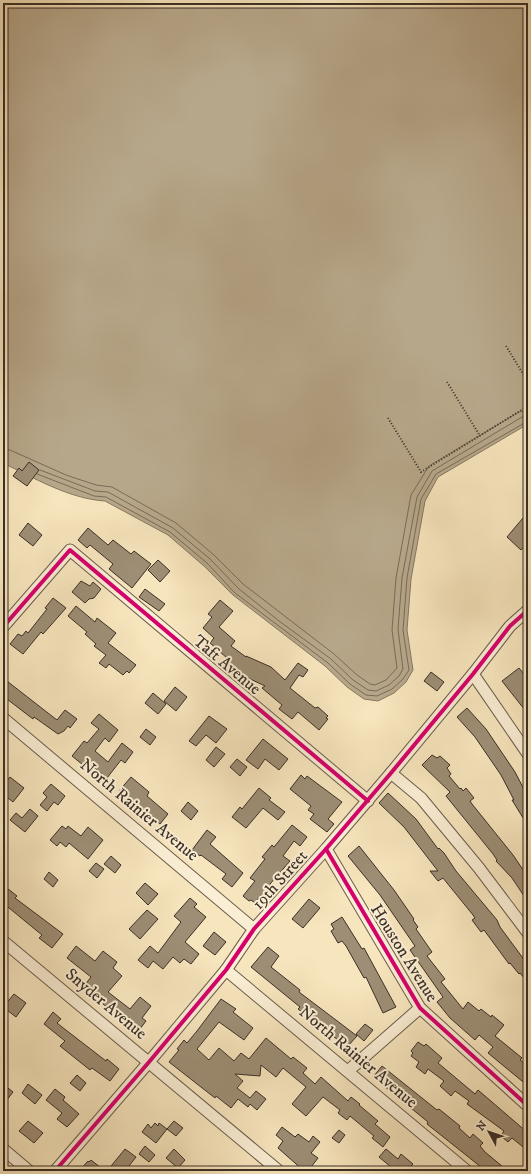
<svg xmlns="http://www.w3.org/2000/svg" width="531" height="1174" font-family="'IM FELL DW Pica',serif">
<rect width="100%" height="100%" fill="#f7e5bd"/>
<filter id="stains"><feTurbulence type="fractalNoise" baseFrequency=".005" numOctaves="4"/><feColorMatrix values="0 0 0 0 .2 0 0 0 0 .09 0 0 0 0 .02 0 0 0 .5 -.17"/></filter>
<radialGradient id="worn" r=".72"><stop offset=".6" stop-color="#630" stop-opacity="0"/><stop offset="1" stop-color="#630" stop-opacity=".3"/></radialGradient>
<!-- water -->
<path fill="#b7a78a" stroke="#857762" d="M3 3H528V424L438 477 425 501 411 579 407 630 413 670 406 682 394 693 378 701 364 699 347 687 325 666 233 595 204 566 168 535 105 501C70 499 34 478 3 463Z"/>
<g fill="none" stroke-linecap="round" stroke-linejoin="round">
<!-- shore -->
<g stroke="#796b58" stroke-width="1">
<path d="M3 449 10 450 66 475 96 485 112 487 176 523 214 555 243 584 334 654 357 675 370 684 375 685 386 680 397 668 392 630 396 578 411 495 429 466 519 412 528 410"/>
<path d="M40 470 95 491 108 492 173 528 210 559 239 589 279 621 331 659 353 680 368 690 376 691 389 685 399 676 403 669 398 629 402 578 417 497 432 471 522 417 528 416"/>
<path d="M37 474 94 496 106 497 170 532 207 563 235 593 328 663 350 684 366 695 377 696 392 689 403 679 409 670 403 630 407 578 421 499 436 474 528 421"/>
</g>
</g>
<!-- building -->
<g fill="#9d8e75" stroke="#3b2f26">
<path d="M29 462 39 470 27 486 13 476 19 468 22 471Z"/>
<path d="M528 512V542L521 550 507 537Z"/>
<path d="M28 523 42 535 33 546 19 535Z"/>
<path d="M88 528 108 545 113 540 131 554 134 551 151 564 132 588 109 569 113 564 90 545 87 548 78 540Z"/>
<path d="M158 560 170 571 160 582 148 570Z"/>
<path d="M81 581 90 586 93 582 101 589 94 598 89 599 85 603 72 592Z"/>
<path d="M145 589 165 604 159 611 139 597Z"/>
<path d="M53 598 66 608 43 634 41 632 23 654 10 644 18 634 22 636 26 631 28 633 47 609 45 608Z"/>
<path d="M220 600 233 611 219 627 235 641 231 646 246 657V656L271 667 285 680 298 663 308 670 303 677 299 675 290 688 315 708 318 707 328 716 326 718 328 719 319 730 298 712 292 719 279 709 282 705 262 688 265 686 229 669 223 663 227 658 210 643 214 638 203 628 212 617 208 614Z"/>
<path d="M76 606 95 622 97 618 116 633 108 643 136 665 129 673 127 671 123 675 109 664 106 668 99 663 106 655 94 646 96 644 85 634 87 632 68 616Z"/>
<path d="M519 668 528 679V714L502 681Z"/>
<path d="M431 672 444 682 437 691 424 681Z"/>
<path d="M3 678 57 720 65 710 77 719 70 728 68 726 64 731 58 734 34 717 33 719 3 696Z"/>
<path d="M175 687 187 697 176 711 164 701Z"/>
<path d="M153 693 166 704 158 714 145 703Z"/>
<path d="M467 708 486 729 515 772 528 797V826L512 800H514L501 775 475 737 457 717Z"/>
<path d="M99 714 118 730 109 742 105 738 95 751 108 762 122 743 133 752 125 763 121 760 107 778 86 761 83 765 72 756 84 741 87 743 99 729 91 723Z"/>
<path d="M209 716 227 729 216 743 206 735 196 746 189 741Z"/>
<path d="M146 729 156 737 150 745 140 737Z"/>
<path d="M263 739 288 759 279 770 265 759 258 769 246 760Z"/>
<path d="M216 747 225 754 214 767 206 760Z"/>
<path d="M432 755 437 758 440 756 450 765 447 768 451 774 449 776 460 789 461 788 463 791 466 788 474 798 470 801 472 804 513 855 528 877V902L512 878 496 861 497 860 493 854 446 796 450 792 422 765Z"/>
<path d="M237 759 247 767 240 776 230 767Z"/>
<path d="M301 775 305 779 307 776 342 802 328 819 334 824 327 832 310 819 314 814 308 810 311 806 290 789Z"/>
<path d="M10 777 24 788 13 802 3 794V786Z"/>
<path d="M131 777 149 792 147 796 168 814 160 824 138 806 136 809 125 800 127 797 119 791Z"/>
<path d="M51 784 65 796 58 805 54 802 47 811 40 805 47 797 43 793Z"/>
<path d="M259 788 271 798 269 800 285 812 278 820 263 808 246 828 232 817 240 807 242 809Z"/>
<path d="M388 793 416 819 438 849 439 848 444 853 456 871 497 920 500 927 528 965V983L520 973 519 974 510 963 509 964 484 930 481 932 472 920 475 918 473 915 443 878 438 881 430 871H438L404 827 379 803Z"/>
<path d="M188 802 198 811 191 820 181 811Z"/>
<path d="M30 809 38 816 25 832 10 820 16 813 22 818Z"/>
<path d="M292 825 307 837 300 846 294 841 283 856 290 861 270 884 277 890 268 901 261 895 255 903 251 900 249 901 243 896 255 881 250 878 265 859 262 857 272 845 274 847Z"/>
<path d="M62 826 66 829 68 826 81 836 88 827 103 840 88 859 69 843 66 847 60 842 57 846 50 840Z"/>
<path d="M207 830 216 837 210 844 243 873 232 887 222 879 226 874 201 855 200 856 192 850Z"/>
<path d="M359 846 394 890 414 919 413 920 418 927 416 929 432 952 427 956 445 979 441 982 463 1009 468 1002 479 1011 481 1009 491 1017 492 1015 504 1025 495 1036 522 1058 520 1060 528 1066V1086L488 1053 493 1047 479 1035 475 1040 450 1018 437 1002 443 997 410 950 415 946 380 895 348 856Z"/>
<path d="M111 856 121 865 115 873 104 864Z"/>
<path d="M96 863 104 869 97 878 89 871Z"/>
<path d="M49 872 58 880 53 887 44 879Z"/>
<path d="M145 883 158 894 148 905 136 893Z"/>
<path d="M3 885 17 896 15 898 63 934 52 948 39 938 42 935 3 903Z"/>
<path d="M190 898 197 904 194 907 206 917 185 942 199 954 191 964 184 959 180 963 173 957 163 969 153 961 148 968 138 960 150 946 158 953 181 922 174 916Z"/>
<path d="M309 899 320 908 303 928 292 919Z"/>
<path d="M147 910 158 919 140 939 129 929Z"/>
<path d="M342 917 362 949 364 948 396 1007 383 1013 366 977 364 978 346 946 342 941 338 943 331 931 334 929 331 924Z"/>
<path d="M214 932 226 942 215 955 203 946Z"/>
<path d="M76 946 95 961 103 951 117 962 113 968 122 976 108 992 130 1009 140 997 151 1006 142 1018 146 1021 136 1034 120 1021 122 1019 103 1004 104 1002 84 986 91 977 67 958Z"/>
<path d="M268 947 279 956 271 967 300 990 299 992 357 1036 347 1047 298 1009 300 1007 251 967Z"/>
<path d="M14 994 26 1003 16 1017 3 1007Z"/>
<path d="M221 999 236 1009 233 1012 253 1028 244 1040 219 1022 197 1049 209 1060 219 1048 234 1061 241 1053 249 1059 266 1038 291 1059 293 1057 307 1068 303 1073 315 1084 321 1077 348 1101 351 1097 360 1104 359 1105 378 1121 375 1124 390 1137 383 1147 372 1138 374 1136 350 1116 347 1120 338 1113 340 1110 323 1097 306 1116 292 1104 306 1087 283 1068 276 1077 261 1065 260 1076 235 1074 243 1081 237 1088 250 1098 256 1091 266 1099 257 1110 250 1104 248 1107 238 1099 231 1108 216 1096 215 1098 169 1062 179 1050 177 1049 184 1040 187 1043 197 1031Z"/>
<path d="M53 1012 61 1019 57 1023 62 1027 106 1061 107 1059 119 1069 110 1081 92 1068 90 1070 60 1046 65 1041 44 1024Z"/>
<path d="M365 1024 373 1030 364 1041 356 1034Z"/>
<path d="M418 1042 424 1046 426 1044 442 1058 438 1063 475 1094 478 1090 528 1133V1151L512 1138 508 1142 501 1136 504 1131 467 1104 469 1101 455 1091 451 1096 440 1086 444 1081 428 1069 425 1074 416 1067 419 1062 411 1056 413 1053 411 1051Z"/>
<path d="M382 1066 437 1110 439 1109 460 1126 459 1128 470 1138 473 1134 483 1143 480 1146 485 1152 508 1171H486L427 1124 428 1122 373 1077Z"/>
<path d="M77 1075 86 1083 80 1091 70 1083Z"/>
<path d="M3 1084 13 1092 3 1105Z"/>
<path d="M28 1084 42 1095 35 1104 22 1093Z"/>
<path d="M55 1089 65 1097 63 1100 79 1114 67 1127 57 1119 62 1113 46 1100Z"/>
<path d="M28 1121 43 1133 34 1143 19 1131Z"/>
<path d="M174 1121 183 1128 176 1136 167 1129Z"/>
<path d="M155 1123 158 1126 159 1123 167 1129 156 1143 142 1132 148 1124 151 1128Z"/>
<path d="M282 1127 295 1137 298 1134 309 1142 313 1136 320 1142 311 1153 318 1158 308 1171H304L278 1148 283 1141 276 1135Z"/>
<path d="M339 1130 345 1135 339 1143 332 1138Z"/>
<path d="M145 1146 155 1155 149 1162 139 1154Z"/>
<path d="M125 1149 136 1157 125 1171H107Z"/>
<path d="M174 1149 185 1160 178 1168 166 1158Z"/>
<path d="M386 1149 398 1159 401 1154 413 1164 407 1171H388L391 1167 379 1157Z"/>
<path d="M91 1160 105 1171H79L88 1161 89 1162Z"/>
</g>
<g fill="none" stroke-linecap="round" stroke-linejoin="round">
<!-- minor casing -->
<g stroke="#6a5c4c" stroke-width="13">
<g id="minor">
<path d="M3 627 70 550 368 801"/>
<path d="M473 674 528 754"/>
<path d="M3 718 254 929"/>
<path d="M391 773 421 798 479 868 528 933"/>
<path d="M326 849 420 1008 528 1106"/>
<path d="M3 941 279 1171"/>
<path d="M226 970 467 1171"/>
<path d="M348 1071 420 1008"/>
<path d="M3 1149 29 1171"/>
<path d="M55 1171 149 1062 226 970 254 929 326 849 391 773 473 674 510 626 528 610"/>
</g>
</g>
<!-- path -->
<g stroke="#3b2f26" stroke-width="2" stroke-dasharray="1 2" stroke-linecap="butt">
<path d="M506 346 528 382"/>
<path d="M447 382 480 436"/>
<path d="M388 418 421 472 528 406"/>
</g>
<!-- minor -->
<use href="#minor" stroke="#faeed4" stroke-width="11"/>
<!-- cycleway casing -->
<g stroke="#faeed4" stroke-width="6">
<g id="cycleway">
<path d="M3 627 70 550 368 801"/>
<path d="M326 849 420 1008 528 1106"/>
<path d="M55 1171 149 1062 226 970 254 929 326 849 391 773 473 674 510 626 528 610"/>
</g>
</g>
<!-- cycleway -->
<use href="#cycleway" stroke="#d6006c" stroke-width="4"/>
</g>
<g text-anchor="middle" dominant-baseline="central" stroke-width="4" stroke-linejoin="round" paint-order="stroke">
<!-- street labels -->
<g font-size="17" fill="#3b2f26" stroke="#faeed4">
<text transform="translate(227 665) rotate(40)">Taft Avenue</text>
<text transform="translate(139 810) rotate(40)">North Rainier Avenue</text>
<text transform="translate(280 880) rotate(-48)">19th Street</text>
<text transform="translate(404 953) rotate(58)">Houston Avenue</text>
<text transform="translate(106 1004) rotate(40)">Snyder Avenue</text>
<text transform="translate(358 1057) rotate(40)">North Rainier Avenue</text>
</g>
</g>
<!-- margin -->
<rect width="531" height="1174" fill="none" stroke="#f7e5bd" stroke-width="16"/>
<rect x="4" y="4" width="523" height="1166" fill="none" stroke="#3b2f26" stroke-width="2"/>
<rect x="8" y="8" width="515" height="1158" fill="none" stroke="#3b2f26"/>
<!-- north arrow -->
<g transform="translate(489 1132) rotate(310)" stroke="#faeed4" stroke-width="3" paint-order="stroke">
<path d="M0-3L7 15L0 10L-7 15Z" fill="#3b2f26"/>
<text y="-6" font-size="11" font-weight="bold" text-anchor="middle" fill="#3b2f26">N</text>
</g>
<rect width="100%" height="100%" filter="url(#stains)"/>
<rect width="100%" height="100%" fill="url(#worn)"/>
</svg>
